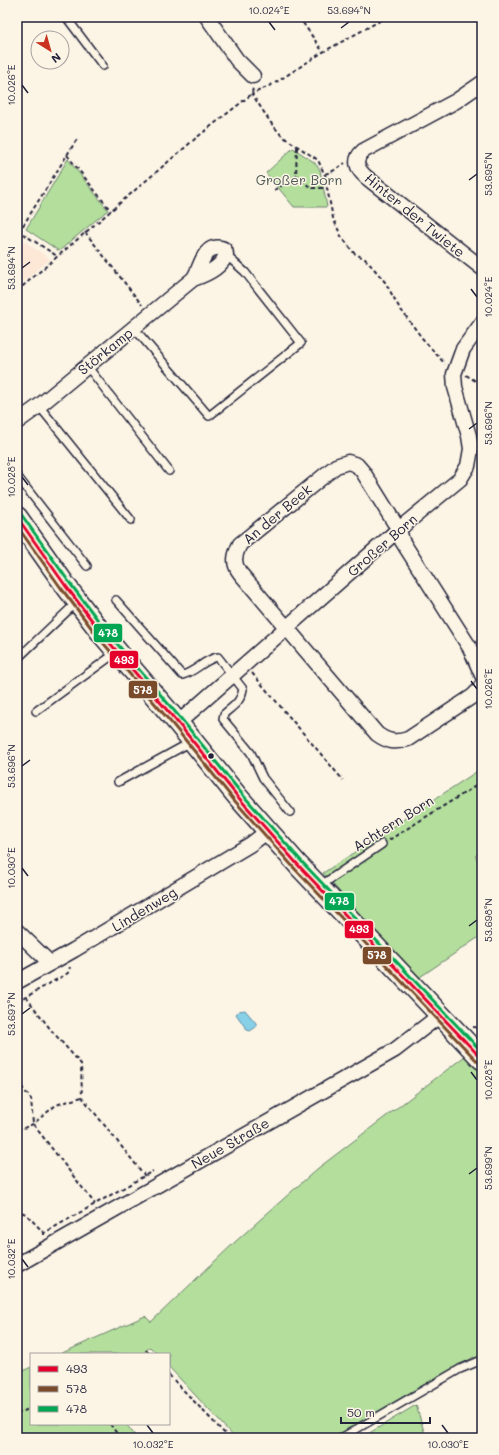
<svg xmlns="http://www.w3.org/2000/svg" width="499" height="1455" font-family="Mali,sans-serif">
<rect width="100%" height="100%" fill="#fcf5e5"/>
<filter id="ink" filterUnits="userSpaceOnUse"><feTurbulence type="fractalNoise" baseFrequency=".025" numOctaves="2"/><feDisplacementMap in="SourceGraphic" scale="8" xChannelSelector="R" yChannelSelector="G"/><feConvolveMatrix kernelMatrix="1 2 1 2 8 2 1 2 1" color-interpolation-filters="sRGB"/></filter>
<g filter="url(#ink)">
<!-- built -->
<path fill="#fde7d6" d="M17 236 50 259 17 287Z"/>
<!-- green -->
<g fill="#b3de9c" stroke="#6a806c">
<path d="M293 148 314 162 320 170 327 207H294L266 173Z"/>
<path d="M68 159 108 210 59 251 26 229Z"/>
<path d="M482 768V851L475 856 482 867V935L417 979 323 873Z"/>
<path d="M465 1056 482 1074V1359L475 1360 474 1357 411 1392 334 1438H235L169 1367V1354H157L150 1347 143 1353 144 1354H60L145 1316 151 1322 235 1242 317 1169Z"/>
<path d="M31 1367V1424H126L137 1438H17V1374Z"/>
<path d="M416 1405 426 1438H361Z"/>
</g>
<!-- water -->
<path fill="#87d0e8" stroke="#5f8aa3" d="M245 1010 256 1023V1027L250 1031 247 1030 236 1014 239 1011Z"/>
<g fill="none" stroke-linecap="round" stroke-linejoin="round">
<!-- service casing -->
<g stroke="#22223b" stroke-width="10">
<g id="service">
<path d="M66 17 103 66"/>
<path d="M134 328 209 416 301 343 245 272 226 255"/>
<path d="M87 366 169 471"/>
<path d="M39 406 131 520"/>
<path d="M17 476 87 566"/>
<path d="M116 600 182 675C196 672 204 659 218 657L243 689C241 702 233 706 224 714L223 719 251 753 263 778 290 812"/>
<path d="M17 659 77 602"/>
<path d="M36 711 117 652"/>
<path d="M118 782 191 742"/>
<path d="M320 886 382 844"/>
<path d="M341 1438 460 1369 482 1360"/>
</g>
</g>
<!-- minor casing -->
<g stroke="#22223b" stroke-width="17">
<g id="minor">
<path d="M207 17 237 60 253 76"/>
<path d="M482 83 456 101 363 151C353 160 357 169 366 177L482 268"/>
<path d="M17 422 39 406 193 279C201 270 202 244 221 248 225 249 226 251 226 255 221 268 205 275 193 279"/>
<path d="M482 675 470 648 402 541 399 529 394 522 363 472 357 465 348 462 336 466 240 544C235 554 232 563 240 573L377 734C388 742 395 743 408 739L473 696 480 689 482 685"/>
<path d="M178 723 399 529 460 479 468 466 471 449 469 436 455 387 454 374 463 349 482 323"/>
<path d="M17 931 50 963"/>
<path d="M17 982 74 950 251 844 268 831"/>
<path d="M17 1265 395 1050 439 1016"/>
</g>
</g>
<!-- secondary casing -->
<g stroke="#22223b" stroke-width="23">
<path id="secondary" d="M17 517 65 585 103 635 178 723 238 797 299 866 482 1059"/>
</g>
<!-- path -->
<g stroke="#22223b" stroke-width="2" stroke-dasharray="4 3" stroke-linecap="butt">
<path d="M299 17 323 52"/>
<path d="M387 17 323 52 275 83 252 94 271 123 282 136 318 160 327 180V188L333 218 341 236 354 253 365 259 375 270 385 282 399 307 422 338 445 364"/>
<path d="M297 147 296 175 311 188H327"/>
<path d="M67 155 111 211"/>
<path d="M325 174 333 171 345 163"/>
<path d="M274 190 283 185"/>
<path d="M17 230 57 256"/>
<path d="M19 232 77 139"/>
<path d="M85 232 142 305"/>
<path d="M17 291 196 138 252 94 253 87"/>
<path d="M466 375 482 385"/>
<path d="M252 673 343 780"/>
<path d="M389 840 482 782"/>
<path d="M26 997 51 1030 81 1064 82 1097 145 1176"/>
<path d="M17 1002 68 973 70 967"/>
<path d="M473 1027 482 1028"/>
<path d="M17 1081 31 1099 33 1124 95 1204"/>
<path d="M17 1131 33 1124 56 1105 82 1097"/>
<path d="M17 1207 21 1212 26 1214 44 1233"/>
<path d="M44 1235V1233L153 1171"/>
<path d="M146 1350 149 1354"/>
<path d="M169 1375 229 1438"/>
<path d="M17 1414 31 1408"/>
<path d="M110 1424 120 1438"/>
</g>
<!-- service -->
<use href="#service" stroke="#fcf5e5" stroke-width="7"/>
<!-- minor -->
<use href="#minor" stroke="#fcf5e5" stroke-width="14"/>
<!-- secondary -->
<use href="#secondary" stroke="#fcf5e5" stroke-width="20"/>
<!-- bus-1 casing -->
<g stroke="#fcf5e5" stroke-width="6">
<path id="bus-1" d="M17 517 65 585 103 635 178 723 238 797 299 866 482 1059"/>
</g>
<!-- bus-2 casing -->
<g stroke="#fcf5e5" stroke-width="6">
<path id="bus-2" d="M17 526 61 588 99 638 174 726 234 800 295 869 478 1062"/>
</g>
<!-- bus-3 casing -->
<g stroke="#fcf5e5" stroke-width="6">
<path id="bus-3" d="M21 514 69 582 107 632 182 720 242 794 303 863 482 1052"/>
</g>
<!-- bus-1 -->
<use href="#bus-1" stroke="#e4002b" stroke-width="3"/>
<!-- bus-2 -->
<use href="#bus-2" stroke="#7a4b2a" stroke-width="3"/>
<!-- bus-3 -->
<use href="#bus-3" stroke="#00a651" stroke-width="3"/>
</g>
</g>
<!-- ticks -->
<path fill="none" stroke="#22223b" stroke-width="1.5" d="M269 22 275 30M341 28 349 22M22 85 28 93M469 180 477 174M22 268 30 262M471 289 477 297M469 429 477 423M22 477 28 485M471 681 477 689M22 766 30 760M22 868 28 876M469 926 477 920M22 1014 30 1008M471 1072 477 1080M469 1174 477 1168M22 1259 28 1267M147 1425 153 1433M442 1425 448 1433"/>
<!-- markers -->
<circle fill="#22223b" stroke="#fcf5e5" stroke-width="1.5" cx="211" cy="756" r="3.5"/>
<g text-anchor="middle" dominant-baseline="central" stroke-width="3" stroke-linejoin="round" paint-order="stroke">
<!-- park labels -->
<g font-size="14" fill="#4e5a58" stroke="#fcf5e5">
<text x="299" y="179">Großer Born</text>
</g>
<!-- street labels -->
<g font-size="14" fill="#22223b" stroke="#fcf5e5">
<text transform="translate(415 215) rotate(39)">Hinter der Twiete</text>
<text transform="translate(105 351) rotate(-39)">Störkamp</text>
<text transform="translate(277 514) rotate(-40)">An der Beek</text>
<text transform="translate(382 545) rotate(-41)">Großer Born</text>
<text transform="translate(393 823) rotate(-32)">Achtern Born</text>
<text transform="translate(144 909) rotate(-31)">Lindenweg</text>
<text transform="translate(230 1143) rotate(-30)">Neue Straße</text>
</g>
</g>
<g stroke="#fcf5e5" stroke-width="1.5">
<rect x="93" y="623" width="30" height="20" rx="4" fill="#00a651"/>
<rect x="109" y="650" width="30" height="19" rx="4" fill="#e4002b"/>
<rect x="128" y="680" width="30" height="19" rx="4" fill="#7a4b2a"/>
<rect x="324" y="892" width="31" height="19" rx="4" fill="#00a651"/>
<rect x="344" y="920" width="30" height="19" rx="4" fill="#e4002b"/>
<rect x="362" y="946" width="30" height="19" rx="4" fill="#7a4b2a"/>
</g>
<g font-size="11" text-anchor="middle" font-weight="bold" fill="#fff">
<text x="108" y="637">478</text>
<text x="124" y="664">493</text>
<text x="143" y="694">578</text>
<text x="339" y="905">478</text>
<text x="359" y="933">493</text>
<text x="377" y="959">578</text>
</g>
<!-- margin -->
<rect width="499" height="1455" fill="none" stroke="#fcf5e5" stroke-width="44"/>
<!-- legend -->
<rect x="30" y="1353" width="140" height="72" fill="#fcf5e5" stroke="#a5a1a1"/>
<rect x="38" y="1366" width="20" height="6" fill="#e4002b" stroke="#a5a1a1"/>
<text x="66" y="1373" font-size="12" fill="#22223b">493</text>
<rect x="38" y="1386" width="20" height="6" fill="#7a4b2a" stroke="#a5a1a1"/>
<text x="66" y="1393" font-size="12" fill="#22223b">578</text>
<rect x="38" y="1406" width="20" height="6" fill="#00a651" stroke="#a5a1a1"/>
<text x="66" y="1413" font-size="12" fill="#22223b">478</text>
<!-- north arrow -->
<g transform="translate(50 50) rotate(143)"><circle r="19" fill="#fcf5e5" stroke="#a5a1a1"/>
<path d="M0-3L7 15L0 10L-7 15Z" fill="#c8321e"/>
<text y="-6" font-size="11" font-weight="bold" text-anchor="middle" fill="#22223b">N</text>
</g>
<!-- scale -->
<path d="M341 1417v6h89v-6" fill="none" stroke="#22223b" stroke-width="2"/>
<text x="347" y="1417" font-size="12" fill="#22223b" stroke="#fcf5e5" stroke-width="3" paint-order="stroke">50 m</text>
<rect x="22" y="22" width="455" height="1411" fill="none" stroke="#22223b" stroke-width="1.5"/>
<g font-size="10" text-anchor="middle" fill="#22223b">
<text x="269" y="14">10.024°E</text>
<text x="349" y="14">53.694°N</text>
<text transform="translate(11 85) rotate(-90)" y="4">10.026°E</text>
<text transform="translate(488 174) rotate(-90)" y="4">53.695°N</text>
<text transform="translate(11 268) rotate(-90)" y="4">53.694°N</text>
<text transform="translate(488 297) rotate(-90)" y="4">10.024°E</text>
<text transform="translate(488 423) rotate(-90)" y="4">53.696°N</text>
<text transform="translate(11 477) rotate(-90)" y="4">10.028°E</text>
<text transform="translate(488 689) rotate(-90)" y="4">10.026°E</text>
<text transform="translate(11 766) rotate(-90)" y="4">53.696°N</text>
<text transform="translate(11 868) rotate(-90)" y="4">10.030°E</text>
<text transform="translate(488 920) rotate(-90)" y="4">53.698°N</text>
<text transform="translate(11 1014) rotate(-90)" y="4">53.697°N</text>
<text transform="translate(488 1080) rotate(-90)" y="4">10.028°E</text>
<text transform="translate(488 1168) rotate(-90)" y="4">53.699°N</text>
<text transform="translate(11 1259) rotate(-90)" y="4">10.032°E</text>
<text x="153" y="1448">10.032°E</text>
<text x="448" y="1448">10.030°E</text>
</g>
</svg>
